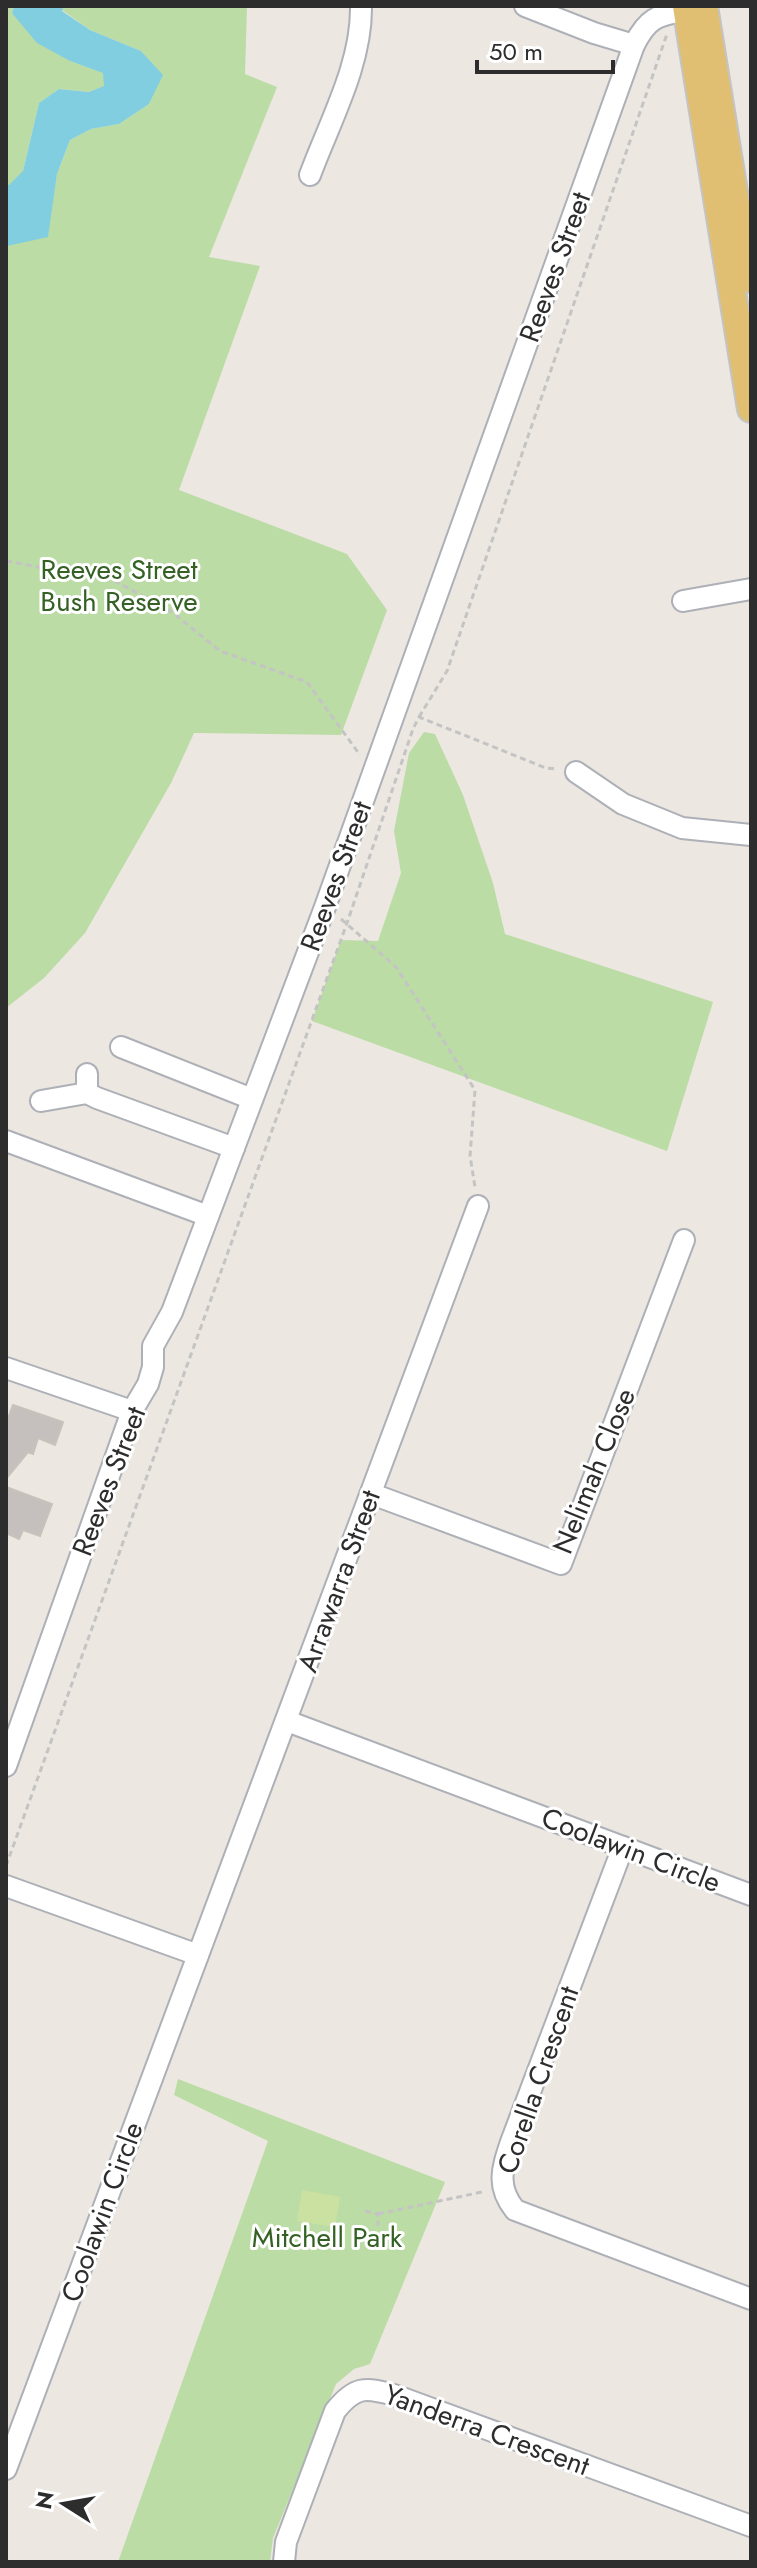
<svg xmlns="http://www.w3.org/2000/svg" width="757" height="2568" font-family="Jost,sans-serif">
<rect width="100%" height="100%" fill="#ece7e1"/>
<!-- green -->
<g fill="#bbdca5">
<path d="M6 6H14L12 13 70 61 104 73V87L89 92 59 89 39 103 23 171 53 198 57 174 70 140 91 129 119 124 149 104 162 75 141 51 90 30 62 10 64 6H247L245 74 277 87 209 257 260 266 179 490 347 554 387 610 341 735 194 733 171 783 85 933 44 978 6 1008Z"/>
<path d="M424 732 435 734 463 795 493 883 505 934 713 1002 667 1151 312 1021 341 940 378 941 401 873 394 831 409 753Z"/>
<path d="M178 2079 445 2182 370 2364 354 2369 336 2384 273 2538 270 2562H118L268 2141 174 2095Z"/>
</g>
<!-- pitch -->
<path fill="#cbe1a2" d="M302 2190 340 2197 335 2227 297 2221Z"/>
<!-- water -->
<path fill="#82cee1" d="M14 6H64L62 11 90 30 141 51 163 75 149 104 119 124 91 129 70 140 57 174 48 237 7 246 6 184 9 185 23 171 39 103 59 89 89 92 104 86 103 73 70 61 37 43 12 13Z"/>
<!-- building -->
<g fill="#c5c0bd" stroke="#c8c2ba" stroke-width="2">
<path d="M13 1405 63 1422 55 1445 38 1438 33 1454 28 1452 6 1479V1424Z"/>
<path d="M6 1487 52 1504 40 1536 23 1530 19 1539 6 1533Z"/>
</g>
<g fill="none" stroke-linecap="round" stroke-linejoin="round">
<!-- minor casing -->
<g stroke="#adb0b7" stroke-width="24">
<g id="minor">
<path d="M525 6 594 33 634 45"/>
<path d="M310 175C330 121 362 64 361 6"/>
<path d="M683 601 751 589"/>
<path d="M576 772 623 804 682 828 751 835"/>
<path d="M121 1047 252 1099"/>
<path d="M87 1074V1093L97 1098 234 1148"/>
<path d="M41 1101 87 1093"/>
<path d="M6 1141 208 1216"/>
<path d="M6 1368 132 1411"/>
<path d="M372 1494 561 1564 684 1240"/>
<path d="M287 1721 751 1895"/>
<path d="M6 1766 132 1411 148 1384 153 1367V1346L172 1312 325 907 634 45C648 17 657 16 686 10"/>
<path d="M623 1847 511 2142C502 2169 496 2186 515 2210L751 2299"/>
<path d="M6 1886 198 1955"/>
<path d="M6 2469 478 1206"/>
<path d="M284 2562 286 2542 335 2411C355 2386 365 2387 394 2395L751 2526"/>
</g>
</g>
<!-- major casing -->
<g stroke="#c4c4c4" stroke-width="30">
<g id="major">
<path d="M686 6 751 409"/>
<path d="M704 6 748 279"/>
</g>
</g>
<!-- path -->
<g stroke="#c4c4c4" stroke-width="3" stroke-dasharray="6 4" stroke-linecap="butt">
<path d="M6 561 115 581 172 612 220 651 307 682 360 755"/>
<path d="M419 717 447 671 667 34"/>
<path d="M341 919 396 967 475 1090 470 1156 475 1187"/>
<path d="M6 1866 347 923 413 729 419 717 546 768 557 769"/>
<path d="M365 2211 378 2214V2226"/>
<path d="M378 2214 482 2192"/>
</g>
<!-- minor -->
<use href="#minor" stroke="#fff" stroke-width="20"/>
<!-- major -->
<use href="#major" stroke="#e0bf72" stroke-width="26"/>
</g>
<g text-anchor="middle" dominant-baseline="central" stroke-width="6" stroke-linejoin="round" paint-order="stroke">
<!-- street labels -->
<g font-size="28" fill="#2d2d2d" stroke="#fff">
<text transform="translate(555 267) rotate(-70)">Reeves Street</text>
<text transform="translate(336 876) rotate(-70)">Reeves Street</text>
<text transform="translate(594 1471) rotate(-68)">Nelimah Close</text>
<text transform="translate(109 1481) rotate(-69)">Reeves Street</text>
<text transform="translate(339 1581) rotate(-70)">Arrawarra Street</text>
<text transform="translate(631 1850) rotate(21)">Coolawin Circle</text>
<text transform="translate(538 2080) rotate(-71)">Corella Crescent</text>
<text transform="translate(102 2212) rotate(-70)">Coolawin Circle</text>
<text transform="translate(487 2430) rotate(20)">Yanderra Crescent</text>
</g>
<!-- park labels -->
<g font-size="28" fill="#356224" stroke="#fff">
<text x="119" y="569">Reeves Street<tspan x="119" dy="32">Bush Reserve</tspan></text>
<text x="327" y="2237">Mitchell Park</text>
</g>
</g>
<!-- border -->
<rect width="757" height="2568" fill="none" stroke="#2d2d2d" stroke-width="16"/>
<!-- north arrow -->
<g transform="translate(64 2504) rotate(281)" stroke="#ffffff" stroke-width="6" paint-order="stroke">
<path d="M0-6L14 30L0 20L-14 30Z" fill="#2d2d2d"/>
<text y="-12" font-size="22" font-weight="bold" text-anchor="middle" fill="#2d2d2d">N</text>
</g>
<!-- scale -->
<path d="M477 60v12h136v-12" fill="none" stroke="#2d2d2d" stroke-width="4"/>
<text x="489" y="60" font-size="24" fill="#2d2d2d" stroke="#ffffff" stroke-width="6" paint-order="stroke">50 m</text>
</svg>
